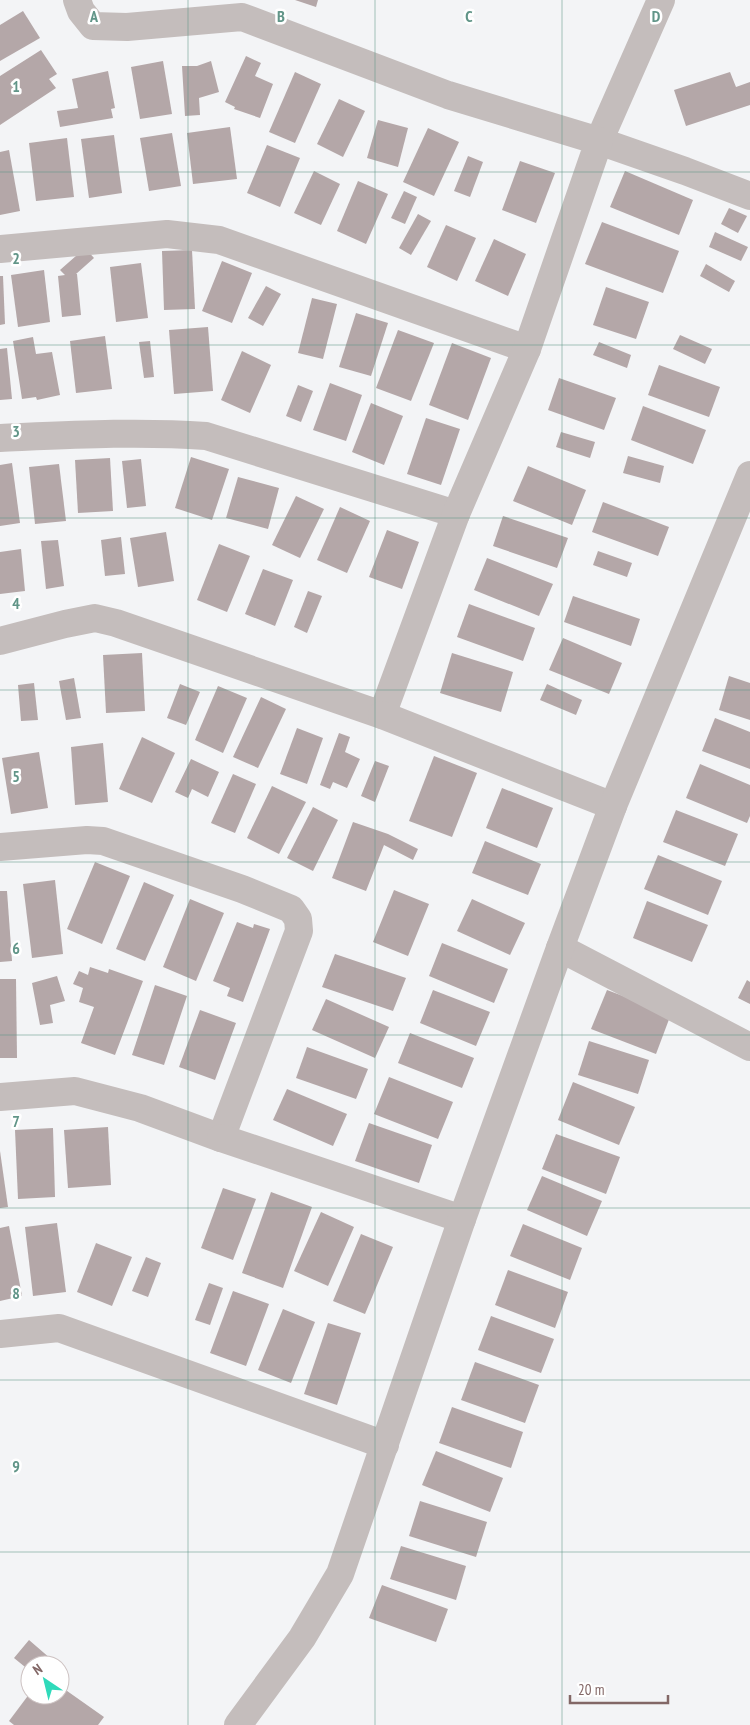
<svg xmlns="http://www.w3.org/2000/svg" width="750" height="1725" font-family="'PT Sans Narrow',sans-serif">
<rect width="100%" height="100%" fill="#f3f4f6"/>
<!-- building -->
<g fill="#b4a7a8">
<path d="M295 0H318L316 7Z"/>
<path d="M23 11 40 38 0 61V25Z"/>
<path d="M41 50 57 74 49 79 56 88 0 125V76Z"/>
<path d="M246 56 261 63 255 76 273 84 260 118 234 109 235 107 225 102Z"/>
<path d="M163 61 172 114 140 119 131 67Z"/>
<path d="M211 61 219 92 199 98 200 115 185 116 182 66H197Z"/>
<path d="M108 71 115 108 111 109 113 118 60 127 57 111 78 108 72 79Z"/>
<path d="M295 72 321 84 295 143 269 132Z"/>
<path d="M730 72 736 87 750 82V105L686 126 674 90Z"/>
<path d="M339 99 365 111 343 157 317 144Z"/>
<path d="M378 120 408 128 398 167 367 158Z"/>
<path d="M230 127 237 179 193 184 187 133Z"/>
<path d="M428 128 459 142 434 196 403 182Z"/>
<path d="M172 133 181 186 149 191 140 138Z"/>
<path d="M114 135 122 193 89 198 81 139Z"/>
<path d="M67 138 74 197 36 201 29 143Z"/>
<path d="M267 145 300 158 280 207 247 193Z"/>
<path d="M9 150 20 211 0 215V152Z"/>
<path d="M468 156 483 162 470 197 454 191Z"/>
<path d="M520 161 555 173 536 223 502 210Z"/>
<path d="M314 171 340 184 321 225 294 213Z"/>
<path d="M625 171 693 200 679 235 610 207Z"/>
<path d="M358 181 388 194 366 244 337 231Z"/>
<path d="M404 191 417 197 405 224 391 218Z"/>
<path d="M729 208 747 216 738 233 721 224Z"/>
<path d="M418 214 431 221 411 255 399 248Z"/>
<path d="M602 222 679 251 663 293 585 264Z"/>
<path d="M446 225 476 238 457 281 427 267Z"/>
<path d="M715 232 748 247 741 261 709 247Z"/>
<path d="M494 239 526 254 508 296 475 281Z"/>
<path d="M85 248 94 258 76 274H77L81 315 62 317 58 276 65 275 60 270Z"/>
<path d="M192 250 195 309 164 310 162 251Z"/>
<path d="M222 261 252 273 232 323 202 311Z"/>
<path d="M141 263 148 318 116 322 110 267Z"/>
<path d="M706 264 735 281 729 292 700 276Z"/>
<path d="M44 270 50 322 18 327 11 275Z"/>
<path d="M0 276H3L5 324 0 325Z"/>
<path d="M266 286 281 294 263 326 248 318Z"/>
<path d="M606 287 649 302 636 339 593 325Z"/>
<path d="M312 298 337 304 323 359 298 353Z"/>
<path d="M356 313 388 323 371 376 339 367Z"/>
<path d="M208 327 213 391 174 394 169 330Z"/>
<path d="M398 330 434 343 411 401 376 388Z"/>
<path d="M680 335 712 349 705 364 673 349Z"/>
<path d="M105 336 112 389 76 393 70 341Z"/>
<path d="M33 337 36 354 52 352 60 395 37 400 36 397 22 399 13 341Z"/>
<path d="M150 341 154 377 144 378 139 342Z"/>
<path d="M599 342 631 355 627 368 593 355Z"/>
<path d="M452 343 491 358 468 420 429 405Z"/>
<path d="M7 348 12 399 0 400V349Z"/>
<path d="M242 351 271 365 250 413 221 400Z"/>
<path d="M659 365 720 387 709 417 648 395Z"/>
<path d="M559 378 616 398 604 430 548 410Z"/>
<path d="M330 383 362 395 346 441 313 430Z"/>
<path d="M298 385 313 391 301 422 286 416Z"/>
<path d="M371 403 403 416 384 465 352 452Z"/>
<path d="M643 406 706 430 693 464 631 440Z"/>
<path d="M426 418 460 429 441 485 407 474Z"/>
<path d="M561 432 595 442 590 458 556 447Z"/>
<path d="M628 456 664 466 660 483 623 473Z"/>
<path d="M191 457 229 469 212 520 175 508Z"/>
<path d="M110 458 113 511 78 513 75 460Z"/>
<path d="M141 459 146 506 127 508 122 461Z"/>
<path d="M12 463 20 523 0 526V465Z"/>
<path d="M59 464 66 521 35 524 29 467Z"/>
<path d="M528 466 586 490 572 525 513 501Z"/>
<path d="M238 477 279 488 268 529 226 518Z"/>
<path d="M296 496 324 509 300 558 272 545Z"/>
<path d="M603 502 669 527 658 556 592 532Z"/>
<path d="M340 507 370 521 347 573 317 560Z"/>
<path d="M503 516 568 538 557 568 493 546Z"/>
<path d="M387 530 419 542 402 589 369 577Z"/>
<path d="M166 532 174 581 138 587 130 538Z"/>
<path d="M121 537 125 574 105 576 101 540Z"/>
<path d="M58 540 64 586 46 589 41 541Z"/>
<path d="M219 544 250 556 227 612 197 600Z"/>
<path d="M21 549 25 591 0 594V552Z"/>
<path d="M598 551 632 563 627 577 593 565Z"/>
<path d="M487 558 553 584 539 616 474 590Z"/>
<path d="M263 569 293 580 275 626 245 614Z"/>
<path d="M308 591 322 596 307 633 294 627Z"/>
<path d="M573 596 640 619 631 646 564 622Z"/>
<path d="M469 604 535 628 523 661 457 637Z"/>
<path d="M563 638 622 663 609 694 549 670Z"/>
<path d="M142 653 145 711 106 713 103 655Z"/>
<path d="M452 653 513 672 501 712 440 693Z"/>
<path d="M729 676 750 683V720L719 710Z"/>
<path d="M74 678 81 718 66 720 59 681Z"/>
<path d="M34 683 38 720 21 721 18 685Z"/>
<path d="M180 684 200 692 186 725 167 718Z"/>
<path d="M547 684 582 700 576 715 540 700Z"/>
<path d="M218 686 247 698 223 753 195 740Z"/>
<path d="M261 697 286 709 258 768 233 757Z"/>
<path d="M715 718 750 732V769L702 751Z"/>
<path d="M297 728 323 738 307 784 280 774Z"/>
<path d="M339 733 350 737 345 752 360 759 347 788 333 782 330 789 320 785Z"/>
<path d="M142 737 175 753 152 803 119 789Z"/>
<path d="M103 743 108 802 75 805 71 747Z"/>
<path d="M39 752 48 808 11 814 2 758Z"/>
<path d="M434 756 477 773 452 837 409 821Z"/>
<path d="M191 759 219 772 208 797 192 789 188 798 175 792Z"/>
<path d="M375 761 389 766 375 802 361 796Z"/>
<path d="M700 764 750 785V816L747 823 686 798Z"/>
<path d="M233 774 256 784 235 833 211 823Z"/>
<path d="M272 786 306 802 279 854 247 838Z"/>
<path d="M502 788 553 808 537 848 486 828Z"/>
<path d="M313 807 338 820 313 871 287 858Z"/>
<path d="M676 810 738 834 725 866 663 842Z"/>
<path d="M353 822 388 834 418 849 413 860 384 845 366 891 332 878Z"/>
<path d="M485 841 541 864 528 895 472 873Z"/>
<path d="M658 855 722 881 708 915 644 889Z"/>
<path d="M95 862 130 876 102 944 67 929Z"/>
<path d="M55 880 63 954 32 958 23 884Z"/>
<path d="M144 882 174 895 145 961 116 949Z"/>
<path d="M394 890 429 904 408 956 373 942Z"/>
<path d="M0 891H7L12 961 0 962Z"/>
<path d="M190 899 224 913 196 981 163 967Z"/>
<path d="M472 899 525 923 510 955 457 931Z"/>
<path d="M647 901 708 925 692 962 633 938Z"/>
<path d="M237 922 253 928 254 924 270 929 243 1002 227 996 230 988 213 981Z"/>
<path d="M442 943 508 969 494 1003 429 976Z"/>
<path d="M335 954 406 978 393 1011 322 987Z"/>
<path d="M90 967 108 973 109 969 143 981 115 1055 81 1043 94 1007 79 1002 83 988 73 984 79 971 88 975Z"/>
<path d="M57 976 65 1001 50 1005 53 1023 40 1025 32 983Z"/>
<path d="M0 979H16L17 1058H0Z"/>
<path d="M747 980 750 982V1004L738 998Z"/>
<path d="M155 985 187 996 164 1065 132 1055Z"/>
<path d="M433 990 490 1012 476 1046 420 1023Z"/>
<path d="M607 990 671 1014 656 1054 591 1029Z"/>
<path d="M326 999 389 1027 375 1058 312 1030Z"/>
<path d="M200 1010 236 1023 215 1080 179 1067Z"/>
<path d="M410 1033 474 1058 462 1088 398 1063Z"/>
<path d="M589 1041 649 1060 638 1094 578 1075Z"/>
<path d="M307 1047 368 1069 356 1099 296 1078Z"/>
<path d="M389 1077 453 1102 438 1139 374 1114Z"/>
<path d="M573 1082 635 1107 619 1145 558 1120Z"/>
<path d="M287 1089 347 1114 333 1146 273 1120Z"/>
<path d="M369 1123 432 1145 419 1183 355 1161Z"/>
<path d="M108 1127 111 1185 68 1188 64 1130Z"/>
<path d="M53 1128 55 1197 18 1199 15 1130Z"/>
<path d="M556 1134 620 1157 606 1194 542 1169Z"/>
<path d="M0 1151 8 1207 0 1208Z"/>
<path d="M542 1176 602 1201 587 1236 527 1210Z"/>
<path d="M223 1188 256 1199 233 1260 201 1248Z"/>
<path d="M271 1192 312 1207 283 1288 242 1273Z"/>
<path d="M321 1212 354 1227 328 1286 294 1271Z"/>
<path d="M57 1223 66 1292 33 1296 25 1227Z"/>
<path d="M523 1224 582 1248 570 1280 510 1256Z"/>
<path d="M9 1226 22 1296 0 1301V1228Z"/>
<path d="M361 1234 393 1247 365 1314 333 1301Z"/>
<path d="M96 1243 132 1257 112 1306 77 1292Z"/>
<path d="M146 1257 161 1263 148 1297 132 1291Z"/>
<path d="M508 1270 568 1292 555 1328 495 1305Z"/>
<path d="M209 1283 223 1288 210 1325 195 1320Z"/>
<path d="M233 1291 269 1304 246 1366 210 1353Z"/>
<path d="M283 1309 315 1322 291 1383 258 1370Z"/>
<path d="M491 1316 554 1339 541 1373 478 1350Z"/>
<path d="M328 1323 361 1333 337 1405 304 1394Z"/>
<path d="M475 1362 539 1385 525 1423 461 1400Z"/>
<path d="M452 1407 523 1432 511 1468 439 1443Z"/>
<path d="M436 1451 503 1478 490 1512 422 1485Z"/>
<path d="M420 1501 487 1522 476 1557 409 1536Z"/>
<path d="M401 1546 466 1566 456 1600 390 1579Z"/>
<path d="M382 1585 448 1609 436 1642 369 1618Z"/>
<path d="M29 1640 51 1659 46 1665H30V1671L14 1658Z"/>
<path d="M60 1686 104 1717 98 1725H14L9 1721 30 1693V1695H60Z"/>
</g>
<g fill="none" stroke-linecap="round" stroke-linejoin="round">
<!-- minor -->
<g stroke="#c4bdbc" stroke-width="28">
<path d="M661 0 599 141 685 171 750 196"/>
<path d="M0 249 167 234 219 240 527 349"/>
<path d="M0 438C69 435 137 431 206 436L456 514"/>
<path d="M0 641 65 624 95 618 116 623 382 715 456 514 527 349 599 141 448 95 242 17 127 27 93 26 81 11 77 0"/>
<path d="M382 715 613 806"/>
<path d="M0 847 87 840 103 841 242 889 291 909 298 919 299 931 221 1138 140 1108 75 1091 0 1097"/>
<path d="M560 948 750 1047"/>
<path d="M221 1138 462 1219"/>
<path d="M0 1334 59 1328 385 1445"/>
<path d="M238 1725 302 1638 340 1574 462 1219 560 948 613 806 750 475"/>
</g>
</g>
<!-- grid -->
<path fill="none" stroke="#619588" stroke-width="1" stroke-opacity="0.55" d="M188 0V1725M375 0V1725M562 0V1725M0 172H750M0 345H750M0 518H750M0 690H750M0 862H750M0 1035H750M0 1208H750M0 1380H750M0 1552H750"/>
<g font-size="16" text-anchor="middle" font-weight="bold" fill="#619588" stroke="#fff" stroke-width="5" stroke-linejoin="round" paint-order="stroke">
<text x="94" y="22">A</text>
<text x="281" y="22">B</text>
<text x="469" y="22">C</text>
<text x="656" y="22">D</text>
<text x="16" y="92">1</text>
<text x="16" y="264">2</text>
<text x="16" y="437">3</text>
<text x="16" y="609">4</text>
<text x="16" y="782">5</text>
<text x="16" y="954">6</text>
<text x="16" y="1127">7</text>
<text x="16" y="1299">8</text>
<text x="16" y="1472">9</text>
</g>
<!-- north arrow -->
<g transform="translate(45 1680) rotate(325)"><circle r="24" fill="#ffffff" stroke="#cdc2c2"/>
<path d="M0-4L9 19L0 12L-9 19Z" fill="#2fdaba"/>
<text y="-8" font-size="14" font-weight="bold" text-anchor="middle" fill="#826766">N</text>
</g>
<!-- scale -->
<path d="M570 1695v8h98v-8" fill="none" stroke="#826766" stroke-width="2.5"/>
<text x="578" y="1695" font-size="15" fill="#826766" stroke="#ffffff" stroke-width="4" paint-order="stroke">20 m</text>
</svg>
